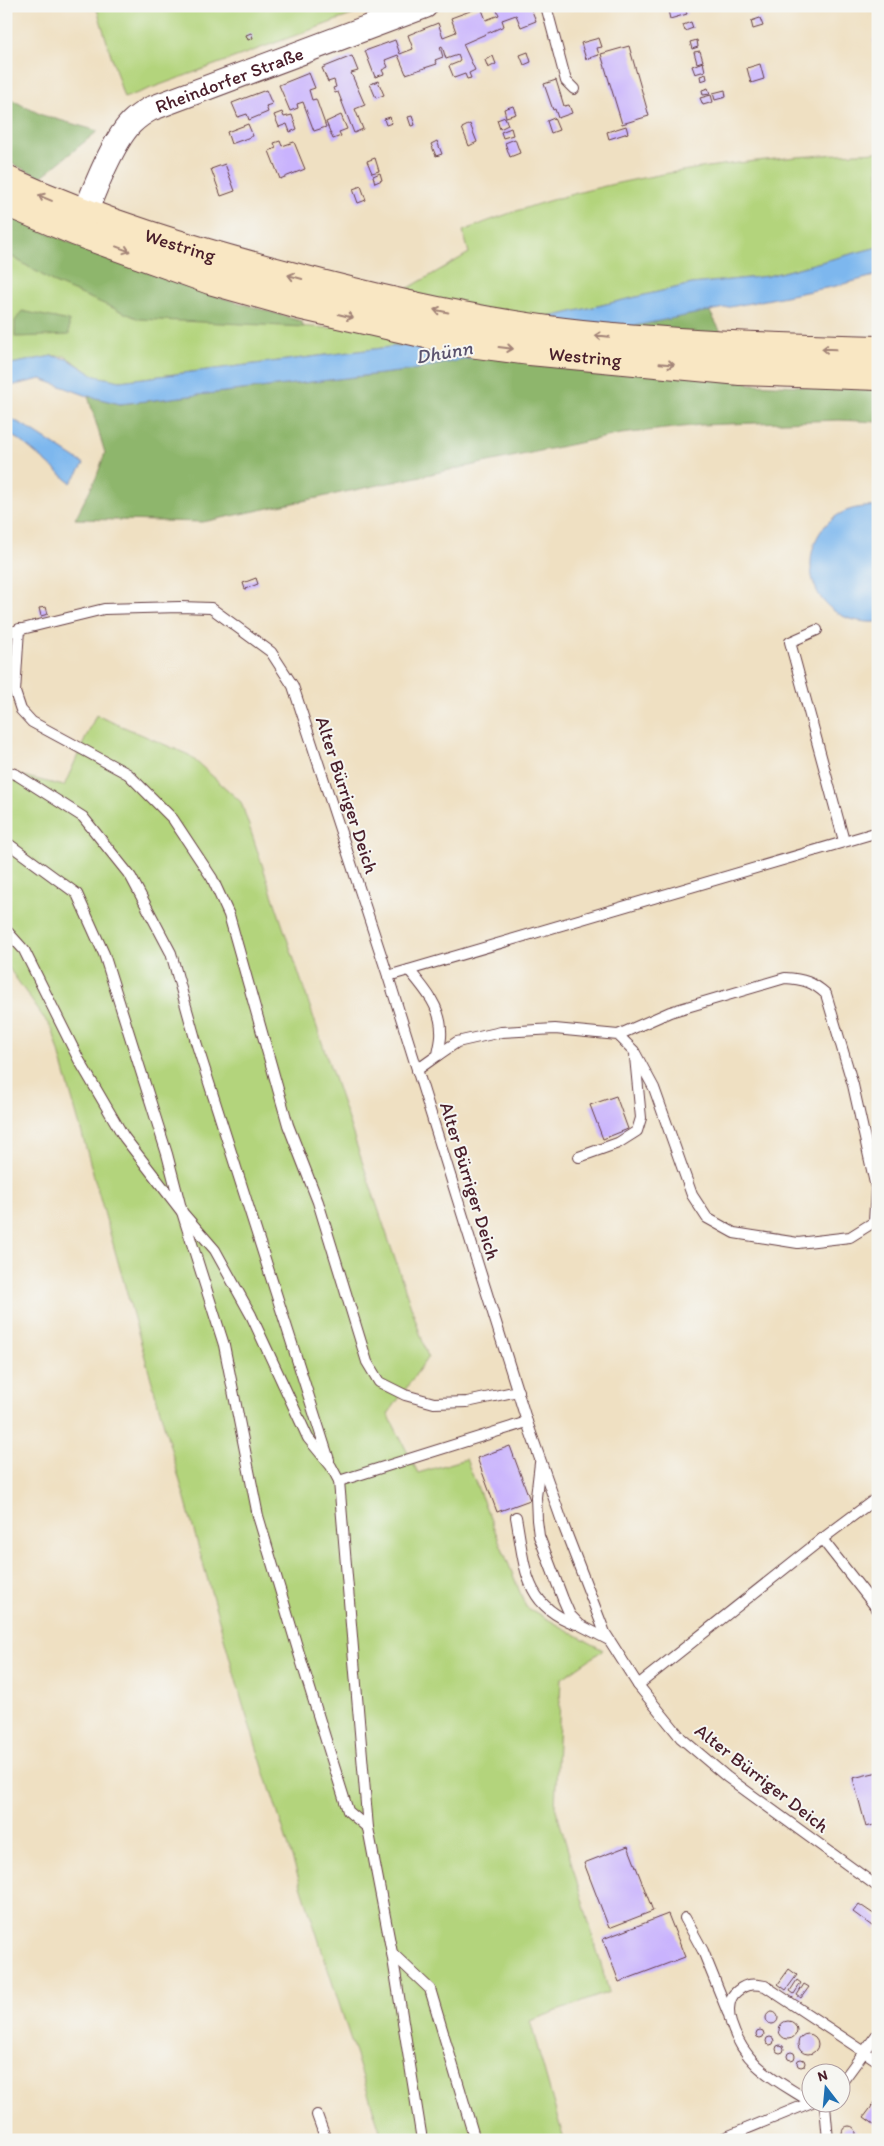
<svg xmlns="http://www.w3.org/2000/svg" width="884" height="2146" font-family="Itim,sans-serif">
<rect width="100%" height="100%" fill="#f6f6f2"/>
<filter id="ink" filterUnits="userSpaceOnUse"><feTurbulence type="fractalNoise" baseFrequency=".02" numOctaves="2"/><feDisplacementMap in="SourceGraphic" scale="10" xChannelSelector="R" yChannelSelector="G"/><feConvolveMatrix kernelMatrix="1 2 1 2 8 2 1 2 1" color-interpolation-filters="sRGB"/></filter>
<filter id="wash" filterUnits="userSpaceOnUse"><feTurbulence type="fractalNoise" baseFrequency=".0096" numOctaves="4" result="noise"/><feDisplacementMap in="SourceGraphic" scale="20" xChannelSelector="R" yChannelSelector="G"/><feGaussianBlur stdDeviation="1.12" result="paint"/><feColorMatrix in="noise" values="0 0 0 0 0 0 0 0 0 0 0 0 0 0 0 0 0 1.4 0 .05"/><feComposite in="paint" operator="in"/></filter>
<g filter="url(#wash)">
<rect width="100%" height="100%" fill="#efe0c2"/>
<!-- green -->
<g fill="#b3d47c" stroke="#7e7a54">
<path d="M96 6H376L124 98Z"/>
<path d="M878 152V247L768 276 692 284 503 328 398 346 120 381 95 376 65 356H52L6 365V253L57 284 206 321 330 328 407 289 469 253 463 231C593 177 738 158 878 152Z"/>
<path d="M96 715 189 755 241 802 428 1357 388 1414 418 1473 466 1459 526 1607 603 1650 561 1679 555 1806 609 1992 530 2021 564 2140H383L243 1705 53 1031 6 964V772L64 786Z"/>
</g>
<!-- forest -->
<g fill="#8eb66c" stroke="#6c6a4c">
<path d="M6 97 42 115 98 131 41 177 6 161Z"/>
<path d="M6 215 95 253 196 290 301 321 304 327 139 319 57 284 6 253Z"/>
<path d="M709 310 749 384 878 389V422L839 420 700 425 621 434 203 522 75 519 96 478 105 453 88 396 120 404 407 371Z"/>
<path d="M22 311 69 321V335L15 337V321Z"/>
</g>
<!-- water -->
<g fill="#7db7ee" stroke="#646b8c">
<path d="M878 247V275L836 286 407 371 120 404 88 396 41 379 6 387V365L52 356 68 359 95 376 120 381 398 346 503 328 692 284 768 276Z"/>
<path d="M6 416 25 426 84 464 71 483 21 441 6 433Z"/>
<path d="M878 507V622C786 627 791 499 878 507Z"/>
</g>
<g id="blocks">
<!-- building -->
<g fill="#c9b3fd">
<path d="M495 6H530L536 21 521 27 516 15 502 20 504 26 463 44 475 70 469 73 471 78 467 79 465 74 454 78 449 66 459 62 460 60 458 55 446 59 442 46 440 47 443 57 435 60 437 64 406 74 398 55 385 60 388 67 382 70 384 74 375 77 365 51 395 40 400 54 413 49 408 35 438 23 443 37 456 32 451 18 481 7 486 20 499 15Z"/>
<path d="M609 6H619V8L611 10Z"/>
<path d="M667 6H680L682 10 685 9 687 14 670 19Z"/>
<path d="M760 18 763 26 753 29 751 21Z"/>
<path d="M691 22 693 28 685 31 683 25Z"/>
<path d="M251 33 253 38 248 40 246 35Z"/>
<path d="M599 38 602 47 597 48 599 55 586 59 581 43Z"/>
<path d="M878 38V48H875L873 39Z"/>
<path d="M697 40 698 47 692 49 690 42Z"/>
<path d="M629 46 649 116 622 124 601 54Z"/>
<path d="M700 51 703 61 697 63 694 52Z"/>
<path d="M528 52 531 62 524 65 520 55Z"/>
<path d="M352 56 358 71 351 73 365 105 355 109 363 129 354 133 338 92 335 93 333 88 336 87 334 80 328 82 322 68Z"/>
<path d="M493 56 496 64 488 68 485 60Z"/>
<path d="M703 62 705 71 695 74 692 66Z"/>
<path d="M760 64 764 79 751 83 747 68Z"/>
<path d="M309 73 315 88 309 90 312 100 316 99 326 127 314 131 303 102 297 104 298 108 290 111 279 85Z"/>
<path d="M706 74 707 79 701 81 700 76Z"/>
<path d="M556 80 564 106 569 105 572 113 558 118 555 109 553 110 544 84Z"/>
<path d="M378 81 384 95 376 98 370 84Z"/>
<path d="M708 88 710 94 703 95 702 90Z"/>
<path d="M266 90 272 104 266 106 268 112 249 120 247 114 238 117 232 103Z"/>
<path d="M725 90 726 97 715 100 713 93Z"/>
<path d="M711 95 713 102 703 105 700 98Z"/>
<path d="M513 106 516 114 506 117 504 109Z"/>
<path d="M282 112 284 117 292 115 297 129 290 132 287 124 279 127 274 115Z"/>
<path d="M341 115 347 129 339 132 341 136 333 139 326 122Z"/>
<path d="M412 116 415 125 411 126 408 117Z"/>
<path d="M390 117 392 123 386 125 384 119Z"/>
<path d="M505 117 508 125 500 129 497 120Z"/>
<path d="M554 118 559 130 551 133 547 121Z"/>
<path d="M248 124 253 136 231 144 227 132Z"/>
<path d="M470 124 477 142 469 146 462 128Z"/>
<path d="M626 126 628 133 609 139 607 132Z"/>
<path d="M511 128 513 135 503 138 501 132Z"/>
<path d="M515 139 520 153 510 157 505 143Z"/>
<path d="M280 141 282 146 294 142 305 169 280 179 269 151 276 148 274 143Z"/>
<path d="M437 141 442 154 436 156 431 144Z"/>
<path d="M375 158 379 171 372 173 367 161Z"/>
<path d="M225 164 235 191 221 196 211 169Z"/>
<path d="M380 173 382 180 375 183 373 176Z"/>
<path d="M361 186 366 200 358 203 353 189Z"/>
<path d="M256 578 258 584 245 589 243 583Z"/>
<path d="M46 607 48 614 41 616 39 608Z"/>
<path d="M616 1096 628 1129 603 1139 590 1105Z"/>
<path d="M510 1446 530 1500 497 1512 477 1458Z"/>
<path d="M878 1772V1824L866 1827 853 1778Z"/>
<path d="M628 1846 653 1911 609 1928 584 1863Z"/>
<path d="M859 1904 878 1917 876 1929 853 1912Z"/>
<path d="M668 1914 685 1957 619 1982 603 1939Z"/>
<path d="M789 1969 797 1975 786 1990 778 1984Z"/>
<path d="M797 1980 801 1983 794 1994 790 1991Z"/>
<path d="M804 1984 809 1987 801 1998 797 1995Z"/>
<circle cx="772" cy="2018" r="6"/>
<circle cx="788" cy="2030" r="9"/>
<circle cx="760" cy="2034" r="4"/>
<circle cx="808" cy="2044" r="10"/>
<circle cx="770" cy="2041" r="4"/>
<circle cx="780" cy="2049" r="4"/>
<circle cx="791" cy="2056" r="4"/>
<circle cx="801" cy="2063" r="4"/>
<path d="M878 2098V2127L864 2117Z"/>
<circle cx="849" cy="2133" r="7"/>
</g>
</g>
</g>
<g filter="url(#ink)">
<use href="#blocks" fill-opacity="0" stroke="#633c42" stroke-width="1"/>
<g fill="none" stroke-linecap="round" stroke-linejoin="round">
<!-- service casing -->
<g stroke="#633c42" stroke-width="12">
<g id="service">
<path d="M546 6 566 81 574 89"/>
<path d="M19 629 15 692 21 710 32 722 128 774 173 819 212 878 229 915 288 1125 318 1202 367 1362 379 1382 405 1395 434 1403 467 1402 518 1391"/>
<path d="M817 630 790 642 844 841"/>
<path d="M6 633 104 609 180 607 211 608 271 652 293 686 388 976 527 1422 564 1527 605 1633 638 1685 681 1738 727 1777 878 1887"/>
<path d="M6 771 17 775 83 817 131 877 171 953 196 1042 329 1460"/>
<path d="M6 842 77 894 104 954 167 1154 182 1212 224 1345 258 1516 301 1660 348 1811 368 1828"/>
<path d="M6 930 24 950 79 1060 124 1137 182 1212 215 1250 251 1315 308 1438 331 1466 339 1481 527 1422"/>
<path d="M409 970C424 988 441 1007 441 1031 442 1039 439 1047 438 1055L417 1070"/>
<path d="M388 976 878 832"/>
<path d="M438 1055 457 1042 501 1032 555 1029 618 1035 670 1012 785 978C803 979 813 982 826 994L853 1085 876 1188 874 1222 850 1237 798 1243 734 1233 707 1218 692 1195 654 1088 634 1051 618 1035"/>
<path d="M579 1157 618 1143 637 1131 641 1118 635 1057"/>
<path d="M540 1463 536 1497 537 1520 539 1536 563 1599 570 1615 580 1625 609 1640"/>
<path d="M339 1481 368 1828 392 1953 422 2140"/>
<path d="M516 1517C525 1565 523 1606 576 1624"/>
<path d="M822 1539 878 1610"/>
<path d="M638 1685 822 1539 878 1497"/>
<path d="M685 1918 703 1951 728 2013"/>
<path d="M392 1953 430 1989 475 2140"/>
<path d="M842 2082 878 2033"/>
<path d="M811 2102C775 2079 745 2067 731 2023 728 2014 728 2001 734 1994 744 1984 751 1983 765 1986L878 2061"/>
<path d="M826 2104 825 2106 828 2140"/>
<path d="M317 2115 326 2140"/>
<path d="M719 2140 812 2102"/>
</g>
</g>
<!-- tertiary casing -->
<g stroke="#633c42" stroke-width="26">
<g id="tertiary">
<path id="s1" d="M78 231C90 201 110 145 131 123 137 117 143 113 150 109L425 6"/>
</g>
</g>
<!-- secondary casing -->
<g stroke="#633c42" stroke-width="30">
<g id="secondary">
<path id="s2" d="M6 180C98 222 194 251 291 276 381 300 472 321 564 332 668 344 773 347 878 350"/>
<path id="s3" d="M6 202 77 232 210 280 299 305 462 342 530 351 740 371 878 376"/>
</g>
</g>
<!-- service -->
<use href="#service" stroke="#fff" stroke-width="10"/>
<!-- tertiary -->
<use href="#tertiary" stroke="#fff" stroke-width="24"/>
<!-- secondary -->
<use href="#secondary" stroke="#f9e7c3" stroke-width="28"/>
</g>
<!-- one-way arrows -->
<defs><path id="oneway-shaft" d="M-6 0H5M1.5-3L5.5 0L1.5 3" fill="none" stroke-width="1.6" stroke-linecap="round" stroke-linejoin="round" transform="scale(1.25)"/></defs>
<g stroke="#a28377">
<use href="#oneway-shaft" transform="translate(45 198) rotate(-157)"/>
<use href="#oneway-shaft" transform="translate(123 249) rotate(20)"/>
<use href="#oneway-shaft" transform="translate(295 277) rotate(-165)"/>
<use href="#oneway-shaft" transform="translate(441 311) rotate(-168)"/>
<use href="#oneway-shaft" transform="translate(346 316) rotate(13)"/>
<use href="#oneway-shaft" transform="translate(602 336) rotate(-174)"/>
<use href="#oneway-shaft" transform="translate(506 348) rotate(7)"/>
<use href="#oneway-shaft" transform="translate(829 349) rotate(-178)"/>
<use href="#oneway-shaft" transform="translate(667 364) rotate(5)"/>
</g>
</g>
<g text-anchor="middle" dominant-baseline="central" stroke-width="4" stroke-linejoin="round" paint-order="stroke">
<!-- street labels -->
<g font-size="19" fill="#4a1f2b" stroke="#f6f6f2">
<text stroke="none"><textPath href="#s1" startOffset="229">Rheindorfer Straße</textPath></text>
<text stroke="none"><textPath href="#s2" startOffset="186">Westring</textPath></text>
<text stroke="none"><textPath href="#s3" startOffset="602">Westring</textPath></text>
<text transform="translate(347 795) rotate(72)">Alter Bürriger Deich</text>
<text transform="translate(470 1181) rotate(73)">Alter Bürriger Deich</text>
<text transform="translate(762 1778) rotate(38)">Alter Bürriger Deich</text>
</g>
<!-- water labels -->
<g font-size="20" font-style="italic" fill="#5c546f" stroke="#f6f6f2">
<text transform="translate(444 352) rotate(-10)">Dhünn</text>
</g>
</g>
<!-- margin -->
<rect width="884" height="2146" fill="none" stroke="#f6f6f2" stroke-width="25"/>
<!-- north arrow -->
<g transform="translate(826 2088) rotate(344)"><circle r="24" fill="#f6f6f2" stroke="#b1a0a2"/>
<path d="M0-4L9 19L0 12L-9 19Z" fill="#1f6fb2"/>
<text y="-8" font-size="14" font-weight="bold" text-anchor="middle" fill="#4a1f2b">N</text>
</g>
</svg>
